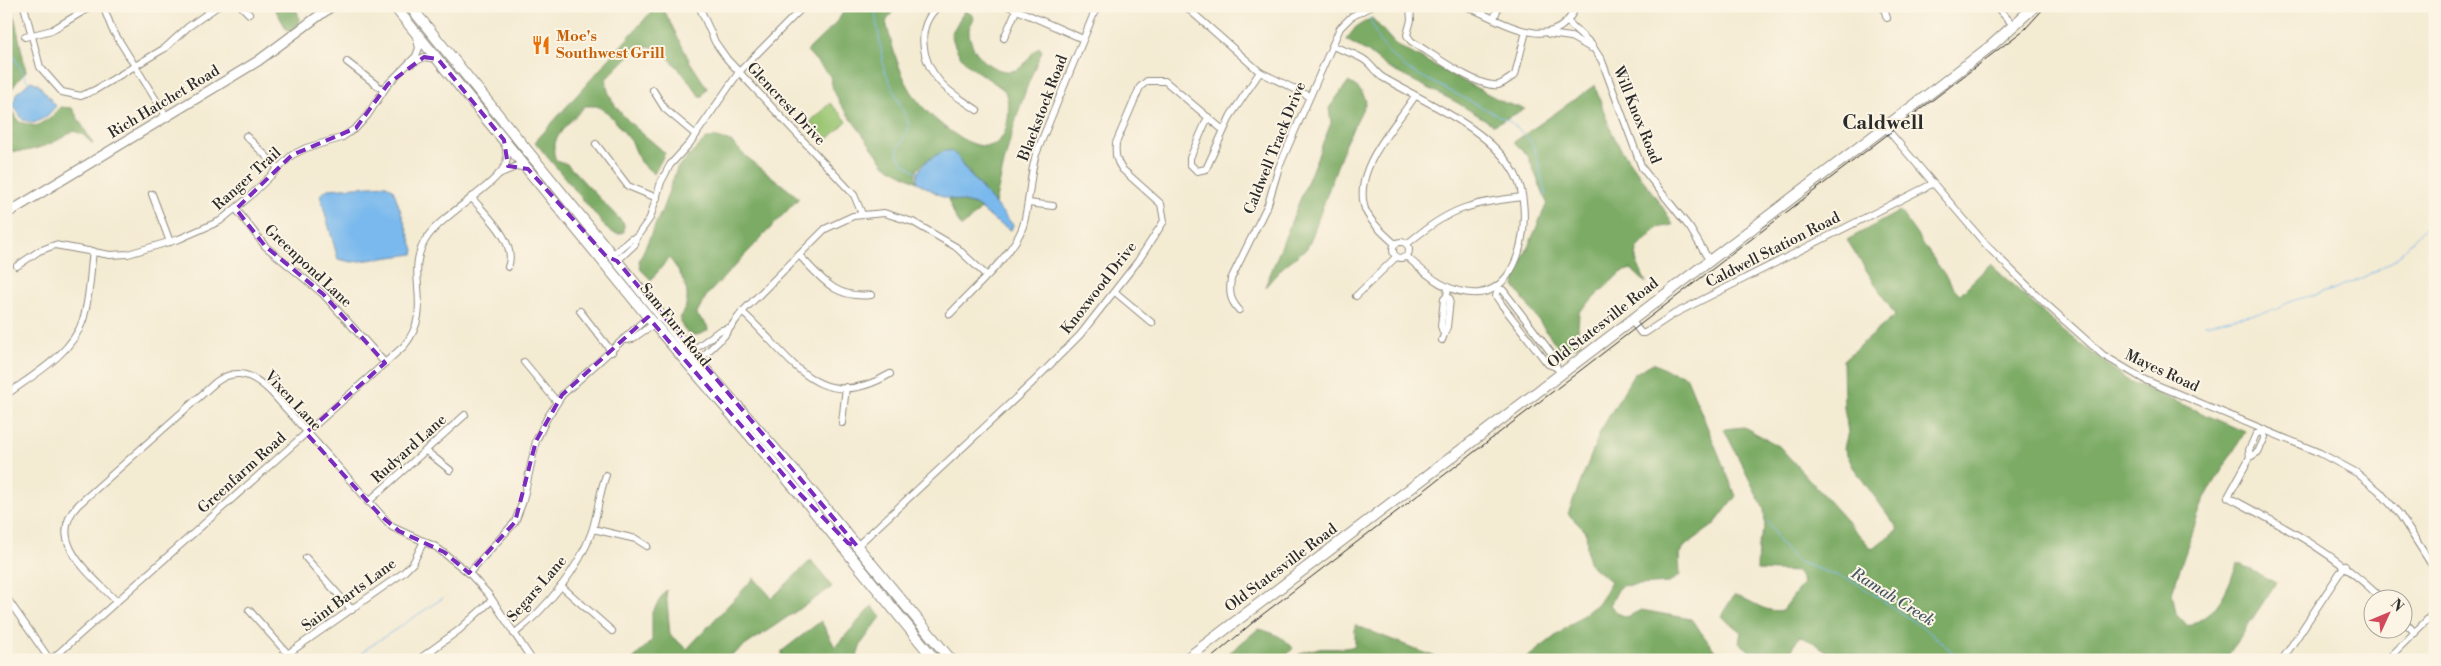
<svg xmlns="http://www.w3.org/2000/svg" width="2441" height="666" font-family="'Libre Bodoni',serif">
<rect width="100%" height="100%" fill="#fcf5e5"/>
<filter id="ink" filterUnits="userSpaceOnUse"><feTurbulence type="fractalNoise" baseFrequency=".02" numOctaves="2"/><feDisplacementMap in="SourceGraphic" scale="10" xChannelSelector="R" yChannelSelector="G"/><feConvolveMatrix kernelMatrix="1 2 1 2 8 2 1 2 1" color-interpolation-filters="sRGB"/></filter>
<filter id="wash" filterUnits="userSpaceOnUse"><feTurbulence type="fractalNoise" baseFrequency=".0096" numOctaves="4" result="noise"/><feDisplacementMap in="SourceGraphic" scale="20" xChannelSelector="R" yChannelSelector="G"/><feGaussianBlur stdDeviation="1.12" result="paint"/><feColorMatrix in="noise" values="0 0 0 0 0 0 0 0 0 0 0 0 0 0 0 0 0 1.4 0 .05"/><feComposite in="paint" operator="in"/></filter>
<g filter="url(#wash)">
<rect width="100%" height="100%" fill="#f4ebd3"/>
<!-- green -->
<path fill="#9bc673" stroke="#63784f" d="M830 103 847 121 827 140 810 122Z"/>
<!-- forest -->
<g fill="#7cab65" stroke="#546b48">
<path d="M6 6H12L26 71C8 93 2 96 19 122L36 126 52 117 60 107 72 108 93 144 82 134 73 131C56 143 26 156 6 150Z"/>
<path d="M273 6H295C300 18 302 24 292 32L287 30Z"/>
<path d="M648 6H662L690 62 707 88 701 98C690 84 662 39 641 47 632 50 614 72 606 79 607 111 643 132 665 153L654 174 640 162 632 142 608 113 597 106H585C572 121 546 139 556 160L567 164 624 224V232L618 234 609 231 535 142 652 11Z"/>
<path d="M847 6H896L886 22C893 50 900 77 917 100 932 120 993 174 1006 128 1010 114 1009 105 1005 91 979 69 960 70 951 33 957 26 959 18 965 11L971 14 974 18C973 21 970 26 969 29 968 51 991 73 1011 71 1026 70 1029 53 1039 47L1042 51C1019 100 1006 151 995 204L951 151C941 151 919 162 916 173 915 176 916 179 917 182L885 165 841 105 833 89 830 76 807 51 837 22Z"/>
<path d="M1372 18 1396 45 1505 103 1525 109 1494 125 1456 102 1388 68 1368 52 1346 40 1356 27Z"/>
<path d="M1348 82C1358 87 1363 91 1366 102L1345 144 1310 242 1307 248 1283 267 1265 287 1331 123 1329 108Z"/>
<path d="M1595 85C1602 106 1609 130 1621 149 1638 175 1659 198 1673 225L1657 228 1637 249 1636 260 1646 283 1631 269 1620 273 1579 312 1578 331 1581 344 1562 353 1514 286 1516 275 1547 203 1528 156 1514 142Z"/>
<path d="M713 137 732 142 743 154 799 198 707 295 696 314 707 325 708 330C698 338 685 337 681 323 679 316 682 314 685 308 692 291 680 271 669 258L651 280 641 270 639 261 662 210 677 168 705 140Z"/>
<path d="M948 199 976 205 981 209 962 227 956 219Z"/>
<path d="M1900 211 1959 295 1990 264 2053 322 2127 380 2245 432 2203 501 2172 592 2176 613 2188 626C2220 612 2225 593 2238 563L2276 583 2225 660H1838L1815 643 1799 636 1787 660H1760L1739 642 1741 632 1721 616 1734 595C1753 600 1764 614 1783 610L1803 583 1798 572 1757 570 1758 545 1765 526 1764 509 1724 429 1744 427 1779 446 1872 549 1898 529 1853 467 1844 448 1848 432 1844 408 1843 360 1895 315 1847 240Z"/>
<path d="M1653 363 1666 370 1686 376 1736 496 1714 525 1685 546 1679 554 1680 575 1669 583 1620 586 1610 605 1617 613 1627 617 1641 610 1691 619 1722 660H1524L1600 602 1611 581C1583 560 1589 566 1586 532L1568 514 1601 430 1634 374Z"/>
<path d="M811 560 832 587 724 660H632L652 640V612L666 590 670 635 687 649 754 578 772 598Z"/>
<path d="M872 606 881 617 861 644 856 660H781L782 651 821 621 835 647Z"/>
<path d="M1355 625 1443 660H1292C1313 641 1331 653 1355 646Z"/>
<path d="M1258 629C1272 632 1284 637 1293 648L1283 660H1221Z"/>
</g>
<!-- water -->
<g fill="#7ab9ed" stroke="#52728c">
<path d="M31 81 38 84 56 106 46 117 34 123 23 120 13 104 17 93Z"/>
<path d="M944 151H951L958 157 964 168 1013 225 1011 230 995 221 976 205 943 197 917 182C916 165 931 158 944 151Z"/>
<path d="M386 185 393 189 414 250 413 254 352 262 338 259 320 195 328 189Z"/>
</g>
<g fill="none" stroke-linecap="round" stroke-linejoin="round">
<!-- stream -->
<g stroke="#7ab9ed" stroke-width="1">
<path d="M874 6 884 69 909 124C909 135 898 142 897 154L904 163 918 173"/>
<path d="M1370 18 1378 39 1388 52 1407 69 1511 122 1528 138 1535 149 1546 196"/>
<path d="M6 32 16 61 28 82"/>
<path d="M2205 324 2276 310 2287 302 2329 291 2364 277 2393 261 2435 217"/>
<path d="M1767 520 1781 545 1796 561 1855 582 1929 632 1962 660"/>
<path d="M353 660 360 657 366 649 443 598"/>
</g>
</g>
</g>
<g filter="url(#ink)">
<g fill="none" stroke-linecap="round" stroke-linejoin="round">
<!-- street casing -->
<g stroke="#908b7f" stroke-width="8">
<g id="street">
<path d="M24 6 40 67 62 92 81 96 95 90 165 48 188 27 218 6"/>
<path d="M103 6 112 29 166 116"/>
<path d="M241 6 249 14"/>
<path d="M699 6 715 42 727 59 854 195 862 214"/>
<path d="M939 6C915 26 921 60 940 82 950 94 965 101 977 110"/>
<path d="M1008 6 1083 39"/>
<path d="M1185 6 1260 72 1309 96"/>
<path d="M1410 6 1411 20 1407 35 1411 41C1430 52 1476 88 1498 85 1503 84 1510 78 1515 75L1526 31"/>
<path d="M1466 6C1502 21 1555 58 1576 6"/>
<path d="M1883 6 1887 18"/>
<path d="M1996 6 2014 26"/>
<path d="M1494 18 1499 6"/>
<path d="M1568 22 1591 44 1602 61 1642 168 1690 228 1709 260"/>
<path d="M1549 34 1571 37 1591 48"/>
<path d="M25 37 52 30 92 6"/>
<path d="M1004 38 1016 11"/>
<path d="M1332 46C1342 50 1357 54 1366 61 1372 66 1376 73 1382 77 1426 103 1490 128 1515 174 1533 206 1525 288 1479 293 1448 295 1427 275 1407 257"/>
<path d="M347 62 383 90"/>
<path d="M411 64 424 57 437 59"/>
<path d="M653 90 665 109 696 135"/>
<path d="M1208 117 1190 158V164L1197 171 1206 169 1231 115 1260 72"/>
<path d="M1885 127 1988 247 2046 304 2103 355 2145 380 2320 453 2357 473 2379 491 2400 515 2435 570"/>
<path d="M246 136 278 168"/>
<path d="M596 144 628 186 657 198"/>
<path d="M499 174 517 166 526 168"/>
<path d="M152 194 170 242"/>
<path d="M471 197C485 214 518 242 508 267"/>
<path d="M1028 203 1053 206"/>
<path d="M236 209 265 246 323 294 385 363"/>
<circle cx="1401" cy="250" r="8"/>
<path d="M1395 244C1385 235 1370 222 1365 209 1352 169 1395 127 1415 96"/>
<path d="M1407 244C1450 208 1467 204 1522 197"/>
<path d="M612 255 631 239 636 238"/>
<path d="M799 255C822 279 835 299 871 295"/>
<path d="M617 261 635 244 636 238 650 218 661 182 670 165 690 143 739 72 804 6"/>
<path d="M17 266 39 251 55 245 110 255 128 254 179 239 220 221 248 198 292 155 306 148 341 138 356 128 367 116 388 84 416 56 419 48 416 36"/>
<path d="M1497 289 1503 290 1555 358 1556 367"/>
<path d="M1498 290 1496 296 1502 305 1548 364 1556 367 1562 374"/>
<path d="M1115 292 1152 323"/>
<path d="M1356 296 1396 257"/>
<path d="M1239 310C1230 300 1229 293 1231 279L1268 204 1279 167 1340 28 1351 17 1371 6"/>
<path d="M580 311 612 352"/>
<path d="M742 312C789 352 815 418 890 374"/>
<path d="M950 314C971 291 1014 254 1023 226 1030 203 1029 178 1036 154L1097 6"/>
<path d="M1631 320 1641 333H1645L1674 314 1932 184"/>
<path d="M1443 332 1441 326 1444 299 1447 296 1448 288"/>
<path d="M626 340 632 339 654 324"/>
<path d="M1442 340 1447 327 1450 299 1447 296"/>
<path d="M691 352 719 331 728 328"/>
<path d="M698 361 724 336 742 312 825 229 853 216 884 213 913 222 956 247 986 275"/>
<path d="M524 362 557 402"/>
<path d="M6 395C33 375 72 354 83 320 90 298 90 274 93 251"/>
<path d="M842 423 846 387"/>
<path d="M2262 432 2256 434 2249 450 2250 457 2258 452 2265 437 2262 432 2264 430"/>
<path d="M426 451 450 470"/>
<path d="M2250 457 2228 497C2288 529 2332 551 2381 598"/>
<path d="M368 502 465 415"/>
<path d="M593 529 636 539 647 546"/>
<path d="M857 546 1032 383 1080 335 1138 261 1164 221 1161 204 1122 169C1116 161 1115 154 1116 143L1140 87 1147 81H1165L1223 130"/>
<path d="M306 558 352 610"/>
<path d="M469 573 515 522 523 501 536 441 547 418 562 395 648 317"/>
<path d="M561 586 612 631"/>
<path d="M6 597 50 660"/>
<path d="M116 601C92 575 43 540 79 504L216 382C238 366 255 376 272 393L392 527 436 547 469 573 489 595 532 660"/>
<path d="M249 610 288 654"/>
<path d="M2435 610 2427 620H2435"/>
<path d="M2404 621 2415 633"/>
<path d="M514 634C546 609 579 569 592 531 598 513 599 493 606 475"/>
<path d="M431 651 437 660"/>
<path d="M51 660 404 346C437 306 401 273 428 236 444 213 498 185 506 163 508 157 506 150 505 144"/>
<path d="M279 660 403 573 413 563 424 541"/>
<path d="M418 660 459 630 492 600"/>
<path d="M2282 660 2345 565"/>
<path d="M2387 660 2427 620"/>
</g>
</g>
<!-- secondary casing -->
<g stroke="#908b7f" stroke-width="11">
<path id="secondary" d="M6 214 258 61 332 6"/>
</g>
<!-- primary casing -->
<g stroke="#908b7f" stroke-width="12">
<g id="primary">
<path d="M394 6 654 324 800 494 935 660"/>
<path d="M410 6 698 361 803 481 951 660"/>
<path d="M1185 660 1938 87 1992 45 2035 6"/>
</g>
</g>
<!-- street -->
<use href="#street" stroke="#fff" stroke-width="6"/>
<!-- secondary -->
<use href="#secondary" stroke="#fff" stroke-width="9"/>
<!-- primary -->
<use href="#primary" stroke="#fff" stroke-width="10"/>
<!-- rail -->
<path stroke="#2b2b2b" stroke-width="1" d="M1209 660 1258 618 2025 29 2046 6"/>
</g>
</g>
<!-- marked area -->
<path fill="none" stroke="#7b2cbf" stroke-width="4" stroke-dasharray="10 6" stroke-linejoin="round" d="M424 57 438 59 504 140 508 166 528 169 606 256 617 261 857 546 848 543 800 494 648 317 562 395 536 441 515 522 469 573 444 552 399 531 380 515 306 433 385 363 323 294 265 246 236 209 292 155 356 128 388 84Z"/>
<!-- icons -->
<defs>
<g id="restaurant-bare" transform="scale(1.5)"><path d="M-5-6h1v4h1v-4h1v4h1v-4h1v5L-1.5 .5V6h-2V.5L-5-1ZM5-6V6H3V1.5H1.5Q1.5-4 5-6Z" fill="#e8710a" stroke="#fcf5e5" stroke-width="2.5" paint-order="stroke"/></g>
</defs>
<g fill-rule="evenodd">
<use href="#restaurant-bare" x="541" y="45"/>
</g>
<g text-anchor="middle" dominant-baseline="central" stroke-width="4" stroke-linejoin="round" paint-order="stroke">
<!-- food labels -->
<g font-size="15" font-weight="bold" fill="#c56008" stroke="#fcf5e5" text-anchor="start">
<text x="556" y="36">Moe's<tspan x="556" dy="17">Southwest Grill</tspan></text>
</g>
<!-- street labels -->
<g font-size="15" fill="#2b2b2b" stroke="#fcf5e5">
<text transform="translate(164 102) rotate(-31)">Rich Hatchet Road</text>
<text transform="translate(786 104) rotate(47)">Glencrest Drive</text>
<text transform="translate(1043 108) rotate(-69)">Blackstock Road</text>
<text transform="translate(1637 115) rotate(68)">Will Knox Road</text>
<text transform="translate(1275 148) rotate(-68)">Caldwell Track Drive</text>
<text transform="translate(247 179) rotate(-42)">Ranger Trail</text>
<text transform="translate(1773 250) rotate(-27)">Caldwell Station Road</text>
<text transform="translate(308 266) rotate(43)">Greenpond Lane</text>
<text transform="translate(1099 288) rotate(-52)">Knoxwood Drive</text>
<text transform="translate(1603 323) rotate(-38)">Old Statesville Road</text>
<text transform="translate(675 325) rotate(51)">Sam Furr Road</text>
<text transform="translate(2162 371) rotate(25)">Mayes Road</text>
<text transform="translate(293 401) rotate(47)">Vixen Lane</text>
<text transform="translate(409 449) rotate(-42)">Rudyard Lane</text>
<text transform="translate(242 473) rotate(-42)">Greenfarm Road</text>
<text transform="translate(1281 568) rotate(-37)">Old Statesville Road</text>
<text transform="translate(537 589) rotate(-49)">Segars Lane</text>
<text transform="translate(349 595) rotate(-36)">Saint Barts Lane</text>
</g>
<!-- water labels -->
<g font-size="16" font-style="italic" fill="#435665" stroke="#fcf5e5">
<text transform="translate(1893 597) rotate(32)">Ramah Creek</text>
</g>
<!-- district labels -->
<g font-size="20" font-weight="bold" fill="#2b2b2b" stroke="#fcf5e5">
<text x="1883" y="123">Caldwell</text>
</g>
</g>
<!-- margin -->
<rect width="2441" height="666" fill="none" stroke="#fcf5e5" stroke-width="25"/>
<!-- north arrow -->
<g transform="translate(2388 614) rotate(46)"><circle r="24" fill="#fcf5e5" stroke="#a8a49b"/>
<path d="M0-4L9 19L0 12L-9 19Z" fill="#d1495b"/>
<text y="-8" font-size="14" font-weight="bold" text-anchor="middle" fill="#2b2b2b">N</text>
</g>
</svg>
